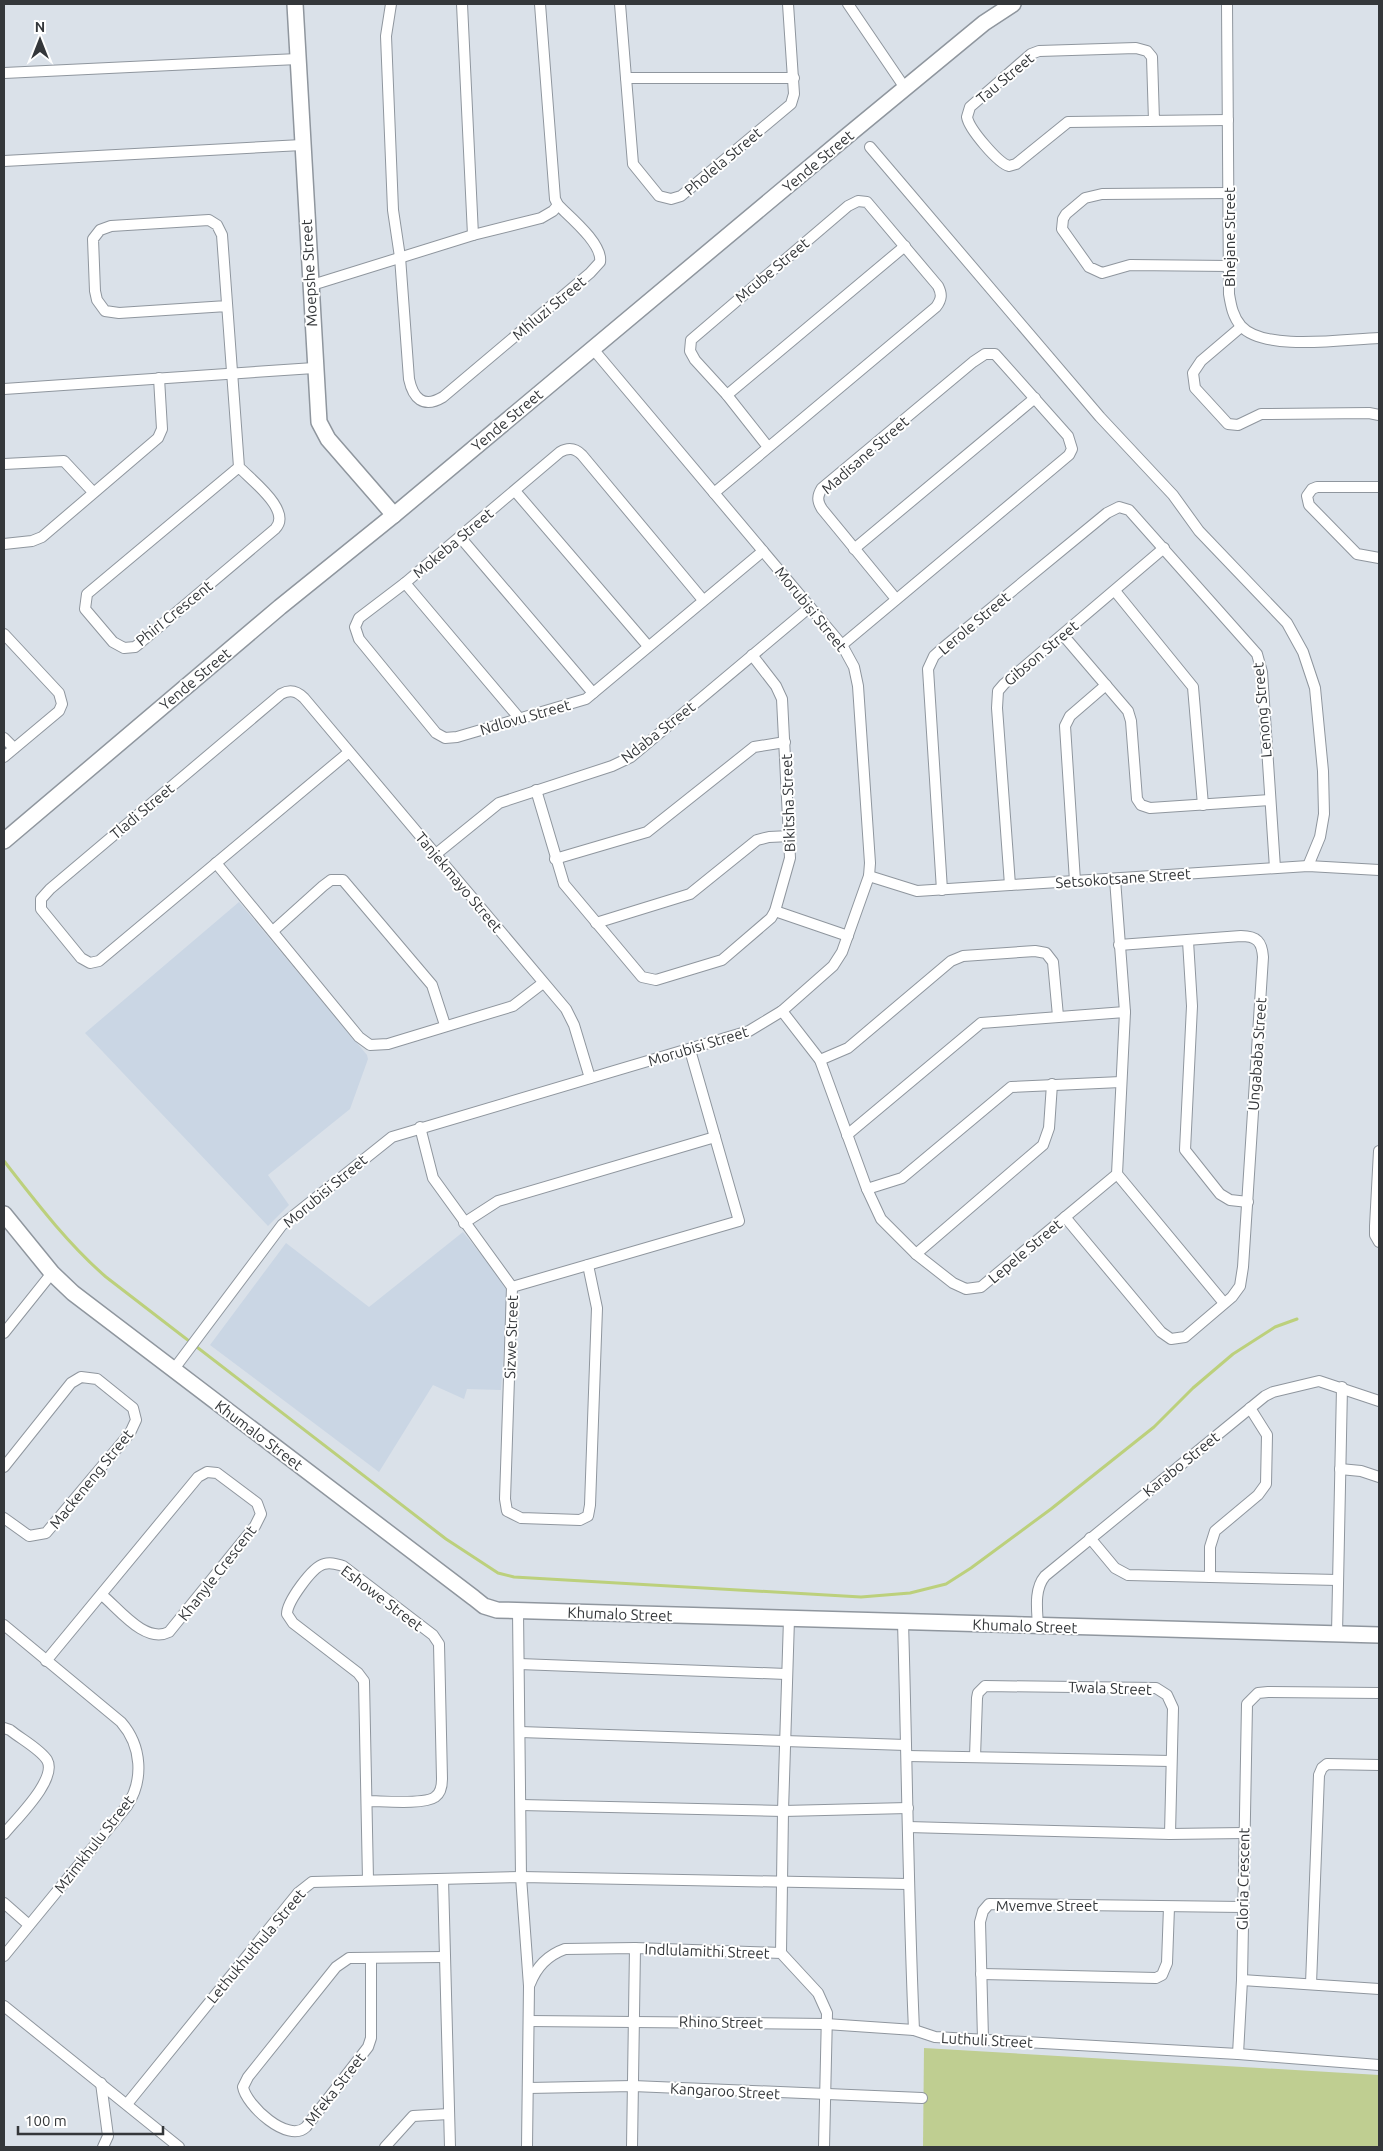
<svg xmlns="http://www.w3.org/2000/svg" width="1383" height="2151" font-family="Ubuntu,sans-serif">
<rect width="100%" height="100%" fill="#dae1e9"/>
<!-- built -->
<g fill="#cad6e4">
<path d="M239 902 367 1055 368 1059 350 1109 268 1175 289 1205 268 1226 85 1033Z"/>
<path d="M463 1232 508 1288 501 1390 467 1389 464 1399 433 1385 379 1472 210 1345 286 1243 369 1307Z"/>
</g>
<!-- green -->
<path fill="#bfce91" d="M924 2048 1379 2075V2147H923Z"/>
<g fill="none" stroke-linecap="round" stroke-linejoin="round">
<!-- stream -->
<path stroke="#bcd07c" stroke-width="3" d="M4 1161C36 1202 67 1243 106 1277L446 1539 498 1573 514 1577 861 1597 910 1593 946 1584 971 1568 1051 1509 1154 1427 1193 1388 1233 1354 1275 1327 1297 1319"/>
<!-- street casing -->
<g stroke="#8f969e" stroke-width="12">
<g id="street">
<path d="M391 4 386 36 393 210 400 257 409 379C413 398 423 409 443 397L590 273 600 262C603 244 570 217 558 205L555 199 540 4"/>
<path d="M462 4 473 235"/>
<path d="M620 4 633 164 659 196 671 199 681 196 791 104 794 94 788 4"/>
<path d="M848 4 905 88"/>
<path d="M1227 4 1229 294C1231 306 1233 317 1241 326 1264 352 1346 339 1379 338"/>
<path d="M4 73 298 59"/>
<path d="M626 78H794"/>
<path d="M1154 121 1152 57 1147 51 1136 48 1039 51 1031 54 970 107 967 117C969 129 998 163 1009 166L1016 164 1068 122 1228 120"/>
<path d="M870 147 1100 417 1173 495 1199 531 1287 623 1303 652 1315 688 1323 771 1324 814 1320 837 1308 866"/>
<path d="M4 161 302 145"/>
<path d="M1229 193 1102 194 1085 198 1066 214 1063 219 1062 229 1089 267 1102 273 1130 265 1229 266"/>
<path d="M309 286 473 235 541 218 553 211 558 205"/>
<path d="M227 306 119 313 105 311 97 300 95 291 93 239 100 230 111 226 209 220 217 225 222 235 239 467C251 480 293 511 275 529L140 643 135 647 124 648 113 642 85 609 87 594 239 467"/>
<path d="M1241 327 1201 361 1193 373 1195 388 1228 424 1238 425 1261 414 1369 413 1379 415"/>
<path d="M4 389 314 368"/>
<path d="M727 395 905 246"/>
<path d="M4 464 64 461 93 492"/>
<path d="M1379 487H1317L1312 489 1307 496 1309 505 1357 554 1379 558"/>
<path d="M515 491 648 646"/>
<path d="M714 493 936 307C942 299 942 294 938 286L867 202 858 201 848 206 691 340 690 351 695 360 727 395 768 447"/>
<path d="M460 537 593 693"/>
<path d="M4 544 32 541 42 537 158 438 162 429 159 378"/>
<path d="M854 549 1035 398"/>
<path d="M405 583 520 719"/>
<path d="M1115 591 1193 687 1203 805"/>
<path d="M703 600 582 455C575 448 569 447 560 452L405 583 359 618 355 627 359 639 436 733 445 738 457 737 586 699 763 551"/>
<path d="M4 634 59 693 62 704 59 711 4 757"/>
<path d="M1063 635 1128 711 1131 721 1137 799 1141 805 1150 808 1270 800"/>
<path d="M842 645 1069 455 1072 449 1068 436 995 354H985L973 362 822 488C817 496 817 501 822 509L896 599"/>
<path d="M4 738 14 748"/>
<path d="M349 752 99 961 90 963 81 958 41 909V899L50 889 281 694C290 689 297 691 304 698L566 1009 574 1025 590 1078"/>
<path d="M536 790 564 884 642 977 656 980 722 960 771 918 775 911 790 858 782 699 776 686 752 655"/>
<path d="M436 854 499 803 612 766 631 757 810 607"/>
<path d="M555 859 647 832 754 747 785 742"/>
<path d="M216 863 359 1037 370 1045 388 1044 513 1006 543 983"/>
<path d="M869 876 917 891 1308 866 1379 870"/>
<path d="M1075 881 1065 726 1070 716 1106 685"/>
<path d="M1010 885 997 708 998 691 1004 684 1164 548"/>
<path d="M942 890 928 669 934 656 944 647 1107 513 1119 507 1129 510 1257 654 1262 672 1275 868"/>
<path d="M775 911 848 936"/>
<path d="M596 923 690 894 757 840 769 837 790 836"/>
<path d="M273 931 323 886 331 880H343L432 985 445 1025"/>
<path d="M1188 941 1192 1006 1185 1150 1220 1194 1230 1200 1248 1202"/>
<path d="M782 1011 820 1060 867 1189 881 1219 916 1254 953 1283 966 1289 981 1287 1117 1174 1125 1012 1115 879"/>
<path d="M820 1060 848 1048 951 961 963 956 1035 951 1046 953 1053 962 1058 1016"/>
<path d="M420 1127 433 1178 512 1287"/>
<path d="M847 1135 981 1023 1125 1012"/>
<path d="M1379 1151 1375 1226V1235L1379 1242"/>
<path d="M1117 1174 1224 1303"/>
<path d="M867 1189 902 1178 1011 1087 1121 1082"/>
<path d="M1065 1217 1161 1332 1171 1339 1185 1337 1232 1297 1240 1286 1243 1267 1263 957C1262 942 1257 936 1241 936L1119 945"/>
<path d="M464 1223 498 1201 715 1137"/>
<path d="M916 1254 1043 1145 1049 1128 1052 1084"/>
<path d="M512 1287 505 1499 507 1511 521 1518 580 1520 588 1516 590 1505 597 1308 588 1265"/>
<path d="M512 1287 739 1221 690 1050"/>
<path d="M4 1333 52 1273"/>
<path d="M174 1369 282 1225 392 1137 749 1031 782 1011 833 966 842 952 869 876 870 863 858 686 854 667 842 645 593 349"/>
<path d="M4 1467 71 1383 81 1377 97 1379 133 1408 136 1420 130 1433 46 1533 29 1536 4 1518"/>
<path d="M1340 1469 1361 1471 1379 1477"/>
<path d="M1090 1538 1115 1568 1128 1575 1338 1580"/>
<path d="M1210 1577V1547L1215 1531 1258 1495 1266 1484 1267 1435 1250 1408"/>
<path d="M518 1611 521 1877 529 1986 527 2147"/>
<path d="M903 1622C907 1758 908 1894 914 2030"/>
<path d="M4 1625 121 1722C142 1746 144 1780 127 1806L4 1956"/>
<path d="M1038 1626C1037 1609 1034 1589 1045 1576L1265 1396 1273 1392 1319 1381 1379 1401"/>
<path d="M1337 1634 1342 1387"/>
<path d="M46 1661 198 1477 207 1472 217 1473 257 1503 261 1514 255 1526 169 1632C145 1644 119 1609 102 1595"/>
<path d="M519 1664 786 1674"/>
<path d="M4 1728 10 1730C21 1739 40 1749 47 1760 58 1779 16 1819 4 1834"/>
<path d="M520 1732 906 1745"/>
<path d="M907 1756 1171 1761"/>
<path d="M975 1757 977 1698 978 1693 985 1686 1156 1688 1167 1695 1173 1708 1170 1834"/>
<path d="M368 1801C382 1801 424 1805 435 1797 441 1793 442 1786 442 1779L439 1644 433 1635 343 1566C336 1564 331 1562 324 1564 312 1567 287 1602 287 1614L293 1623 358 1673 364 1681 368 1880"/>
<path d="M521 1805 783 1811 908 1808"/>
<path d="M908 1827 1170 1834 1244 1833"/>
<path d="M443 1879 450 2147"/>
<path d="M4 1903 29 1925"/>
<path d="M781 1953 783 1811 789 1619"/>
<path d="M371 1959V2038L368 2047 306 2127C288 2144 246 2105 243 2087L248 2077 336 1967 349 1958 445 1957"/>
<path d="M981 1974 1156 1978 1162 1975 1167 1963 1169 1907"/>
<path d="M1242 1980 1379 1989"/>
<path d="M530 1984C536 1968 548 1955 565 1949L635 1948 781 1953 818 1993 827 2013 824 2147"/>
<path d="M1311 1984 1319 1775 1322 1768 1327 1764 1379 1765"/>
<path d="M4 2006 179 2147"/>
<path d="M529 2021 826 2024 914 2030 935 2037 1238 2054 1379 2065"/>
<path d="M983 2039 980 1922 983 1911 989 1904 1243 1907"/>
<path d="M1238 2054 1242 1980 1247 1704 1258 1693 1268 1692 1379 1693"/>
<path d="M101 2083 108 2136 103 2147"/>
<path d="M528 2088 633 2086 922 2098"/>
<path d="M127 2104 298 1893 312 1882 521 1877 908 1884"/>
<path d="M385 2147 413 2116 449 2114"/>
<path d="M632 2147 635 1948"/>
</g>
</g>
<!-- secondary casing -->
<g stroke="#8f969e" stroke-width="18">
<g id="secondary">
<path d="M295 4 319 422 328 439 394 515"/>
<path d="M4 841 280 607 394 515 847 136 984 23 1013 4"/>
<path d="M4 1214 52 1273 73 1293 474 1598 484 1606 497 1610 1379 1635"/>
</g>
</g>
<!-- street -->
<use href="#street" stroke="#fff" stroke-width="10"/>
<!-- secondary -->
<use href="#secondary" stroke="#fff" stroke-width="15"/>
</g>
<g text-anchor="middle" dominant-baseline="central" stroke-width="4" stroke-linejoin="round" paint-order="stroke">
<!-- street labels -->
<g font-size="15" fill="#34373a" stroke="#fff">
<text transform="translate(1005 78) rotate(-40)">Tau Street</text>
<text transform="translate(723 161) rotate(-40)">Pholela Street</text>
<text transform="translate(818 161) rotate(-40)">Yende Street</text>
<text transform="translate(1229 237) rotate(-90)">Bhejane Street</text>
<text transform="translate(772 270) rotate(-40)">Mcube Street</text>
<text transform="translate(309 273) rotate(-93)">Moepshe Street</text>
<text transform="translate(549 308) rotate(-40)">Mhluzi Street</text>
<text transform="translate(507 420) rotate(-40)">Yende Street</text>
<text transform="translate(865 455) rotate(-41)">Madisane Street</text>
<text transform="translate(453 543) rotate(-40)">Mokeba Street</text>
<text transform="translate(811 609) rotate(51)">Morubisi Street</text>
<text transform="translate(174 613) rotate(-39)">PhirI Crescent</text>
<text transform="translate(974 623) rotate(-40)">Lerole Street</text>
<text transform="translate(1041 653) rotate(-40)">Gibson Street</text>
<text transform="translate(195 679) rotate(-40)">Yende Street</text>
<text transform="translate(1262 710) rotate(-95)">Lenong Street</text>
<text transform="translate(525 717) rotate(-16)">Ndlovu Street</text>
<text transform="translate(658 732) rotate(-38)">Ndaba Street</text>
<text transform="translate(788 803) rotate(-92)">Bikitsha Street</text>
<text transform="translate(142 811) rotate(-40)">Tladi Street</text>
<text transform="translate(1123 878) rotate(-4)">Setsokotsane Street</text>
<text transform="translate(459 882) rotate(50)">Tanjekmayo Street</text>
<text transform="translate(698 1046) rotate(-17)">Morubisi Street</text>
<text transform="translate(1257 1054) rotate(-86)">Ungababa Street</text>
<text transform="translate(325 1191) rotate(-40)">Morubisi Street</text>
<text transform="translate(1025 1251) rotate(-40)">Lepele Street</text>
<text transform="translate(511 1337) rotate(-88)">Sizwe Street</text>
<text transform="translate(259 1435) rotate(37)">Khumalo Street</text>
<text transform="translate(1181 1464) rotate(-39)">Karabo Street</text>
<text transform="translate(91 1479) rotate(-51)">Mackeneng Street</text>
<text transform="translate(217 1573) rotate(-52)">Khanyle Crescent</text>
<text transform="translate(382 1598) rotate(37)">Eshowe Street</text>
<text transform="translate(620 1614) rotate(2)">Khumalo Street</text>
<text transform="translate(1025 1626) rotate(2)">Khumalo Street</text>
<text transform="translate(1110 1688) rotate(2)">Twala Street</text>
<text transform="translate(94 1844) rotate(-52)">Mzimkhulu Street</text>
<text transform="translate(1243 1879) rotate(-89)">Gloria Crescent</text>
<text x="1047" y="1905">Mvemve Street</text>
<text transform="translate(256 1946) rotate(-50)">Lethukhuthula Street</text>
<text transform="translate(707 1951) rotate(2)">Indlulamithi Street</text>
<text transform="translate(721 2022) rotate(1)">Rhino Street</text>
<text transform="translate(987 2040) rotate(3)">Luthuli Street</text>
<text transform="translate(335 2089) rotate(-52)">Mfeka Street</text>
<text transform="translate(725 2091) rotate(3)">Kangaroo Street</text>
</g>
</g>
<!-- border -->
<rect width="1383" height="2151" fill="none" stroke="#34373a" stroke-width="10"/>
<!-- north arrow -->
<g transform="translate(40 40)" stroke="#ffffff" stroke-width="4" paint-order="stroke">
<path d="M0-4L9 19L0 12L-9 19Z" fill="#34373a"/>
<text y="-8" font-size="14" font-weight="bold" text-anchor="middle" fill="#34373a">N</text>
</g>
<!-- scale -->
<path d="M18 2126v8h145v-8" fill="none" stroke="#34373a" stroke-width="2.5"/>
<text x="25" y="2126" font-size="15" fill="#34373a" stroke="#ffffff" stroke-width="4" paint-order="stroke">100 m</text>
</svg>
